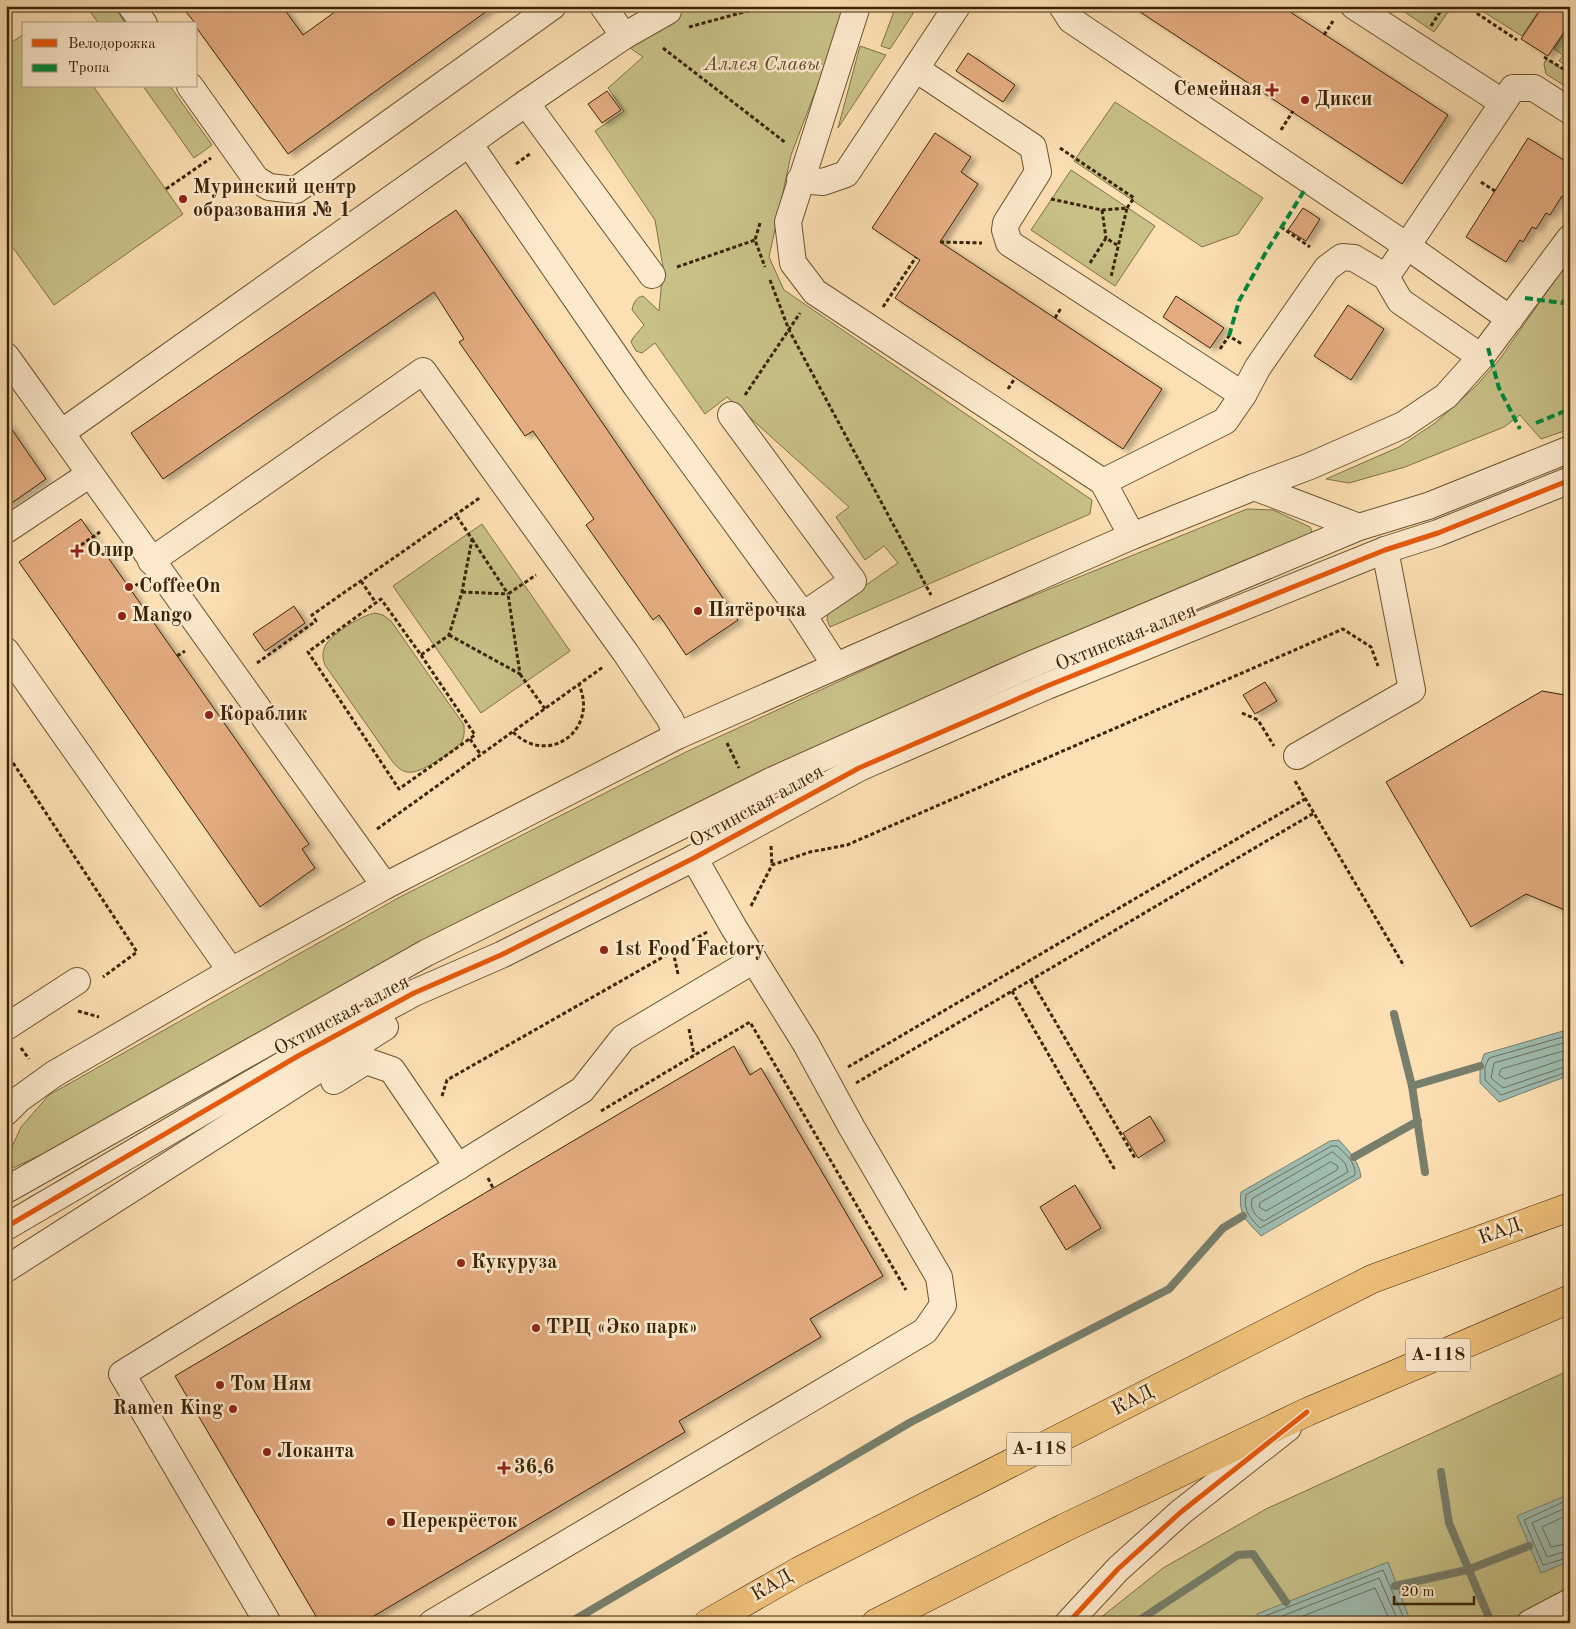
<svg xmlns="http://www.w3.org/2000/svg" width="1576" height="1629" font-family="'Old Standard TT',serif">
<defs>
<filter id="shadow"><feDropShadow dx="5.5" dy="3" stdDeviation="2.5" flood-color="#0004"/></filter>
</defs>
<rect width="100%" height="100%" fill="#fcdfb2"/>
<filter id="stains"><feTurbulence type="fractalNoise" baseFrequency=".004" numOctaves="4"/><feColorMatrix values="0 0 0 0 .2 0 0 0 0 .09 0 0 0 0 .02 0 0 0 .5 -.17"/></filter>
<radialGradient id="worn" r=".72"><stop offset=".6" stop-color="#630" stop-opacity="0"/><stop offset="1" stop-color="#630" stop-opacity=".3"/></radialGradient>
<!-- green -->
<g fill="#c7c087" stroke="#817246">
<path d="M86 6H114L126 24H99Z"/>
<path d="M654 6H848L791 155 769 257 784 290 1092 500 1090 514 830 627 827 620 828 611 898 563 884 546 865 560 836 517 849 507 727 397 705 414 655 343 642 353 636 351 631 342 633 338 644 325 632 310C633 304 636 297 643 296L659 311 663 267 655 220 595 131 624 111 608 88 643 57 623 43Z"/>
<path d="M896 6H918L890 49 881 46Z"/>
<path d="M1396 6H1446L1450 9 1434 32Z"/>
<path d="M1481 6H1542L1522 36 1479 9Z"/>
<path d="M1570 25V68L1559 61 1563 55 1554 49Z"/>
<path d="M24 34V86H93L183 214 54 305 6 238V46Z"/>
<path d="M860 46 886 55 838 128Z"/>
<path d="M1546 59 1570 74V89L1546 74 1544 64Z"/>
<path d="M143 86H170L212 145 194 158Z"/>
<path d="M1115 102 1263 198 1238 234 1202 247 1074 161Z"/>
<path d="M1071 170 1155 226 1115 286 1031 230Z"/>
<path d="M1570 259V429L1541 439 1520 415 1504 427 1405 467 1349 483 1326 479 1399 447 1435 423 1476 386 1499 360Z"/>
<path d="M1247 509 1273 510 1310 527 1312 531 1306 537 994 666 712 798 89 1132 13 1168 6 1165V1160L21 1127 49 1095 398 898 686 752 968 622Z"/>
<path d="M482 524 570 651 481 713 393 586Z"/>
<path d="M375 613 383 615 391 621 464 725C464 731 465 735 462 741 457 750 422 772 412 772 403 773 398 768 392 761L325 665C323 659 322 655 324 649 327 636 362 615 375 613Z"/>
<path d="M1570 1370V1623H1094L1163 1568 1266 1509Z"/>
</g>
<!-- water -->
<g fill="#9fbcb0" stroke="#777f6c">
<path d="M1570 1029V1075L1499 1102 1480 1083V1066L1484 1054Z"/>
<path d="M1339 1140C1350 1152 1359 1161 1361 1177L1261 1236C1246 1220 1238 1215 1241 1192L1330 1141Z"/>
<path d="M1570 1494V1561L1541 1573 1517 1516Z"/>
<path d="M1388 1562 1411 1623H1260L1257 1614Z"/>
</g>
<g fill="none" stroke-linecap="round" stroke-linejoin="round">
<!-- shore -->
<g stroke="#6d705b" stroke-width="1">
<path d="M1570 1035 1489 1058 1485 1067V1080L1501 1095 1570 1071"/>
<path d="M1570 1041 1494 1063 1491 1078 1503 1088 1570 1065"/>
<path d="M1570 1049 1501 1069 1499 1075 1505 1079 1570 1057"/>
<path d="M1332 1146H1337C1346 1154 1356 1163 1355 1175L1260 1228C1250 1218 1243 1211 1246 1195Z"/>
<path d="M1333 1152 1345 1163 1348 1172 1264 1221C1256 1218 1249 1208 1252 1199Z"/>
<path d="M1331 1162 1338 1166 1337 1170 1266 1211 1259 1207 1260 1203Z"/>
<path d="M1570 1499 1524 1520 1543 1565 1570 1557"/>
<path d="M1570 1506 1532 1523 1547 1557 1570 1550"/>
<path d="M1570 1514 1542 1527 1551 1547 1570 1543"/>
<path d="M1264 1623 1265 1616 1383 1570 1406 1623"/>
<path d="M1271 1623 1272 1620 1379 1578 1399 1623"/>
<path d="M1285 1623 1375 1588 1391 1623"/>
</g>
<!-- stream -->
<g stroke="#777f6c" stroke-width="8">
<path d="M1394 1014 1412 1086 1425 1172"/>
<path d="M1412 1086 1480 1066"/>
<path d="M1354 1157 1418 1121"/>
<path d="M1441 1472 1449 1523 1490 1620"/>
<path d="M1395 1586 1467 1570 1529 1546"/>
<path d="M569 1623 911 1422 1169 1289 1223 1228 1243 1216"/>
<path d="M1135 1623 1238 1555 1253 1554 1286 1602"/>
</g>
</g>
<!-- building -->
<g fill="#e3ac80" stroke="#3b2406" filter="url(#shadow)">
<path d="M181 6H282L303 35 343 6H494L288 154 196 27V24Z"/>
<path d="M1131 6H1281L1448 115 1402 184Z"/>
<path d="M1543 6H1570V23L1548 56 1521 39Z"/>
<path d="M968 53 1015 85 1003 102 956 71Z"/>
<path d="M607 91 621 110 602 123 588 104Z"/>
<path d="M935 133 971 157 961 172 978 184 940 242 1162 389 1123 449 895 298 920 260 872 228Z"/>
<path d="M1528 138 1570 164V201L1562 196 1550 215 1546 213 1536 229 1532 227 1523 242 1520 240 1506 262 1466 237Z"/>
<path d="M1303 208 1320 219 1306 241 1288 230Z"/>
<path d="M456 210 738 620 686 655 659 615 653 620 586 525 594 519 533 431 525 436 459 342 464 339 434 292 163 479 131 433Z"/>
<path d="M1176 296 1224 328 1210 348 1163 317Z"/>
<path d="M1348 305 1384 329 1351 380 1314 356Z"/>
<path d="M6 421 46 479 6 507Z"/>
<path d="M81 519 309 844 302 849 315 868 260 907 19 562Z"/>
<path d="M294 606 305 623 265 651 253 634Z"/>
<path d="M1265 682 1277 701 1255 714 1243 695Z"/>
<path d="M1542 691 1570 696V912L1526 894 1471 927 1386 782Z"/>
<path d="M734 1046 750 1075 761 1068 883 1276 810 1319 821 1337 679 1421 685 1432 362 1623H320L175 1376Z"/>
<path d="M1150 1116 1165 1141 1138 1158 1123 1133Z"/>
<path d="M1075 1185 1101 1228 1066 1250 1040 1207Z"/>
</g>
<g fill="none" stroke-linecap="round" stroke-linejoin="round">
<!-- minor casing -->
<g stroke="#6b5331" stroke-width="28">
<g id="minor">
<path d="M131 6 144 24"/>
<path d="M603 6 624 36"/>
<path d="M857 6 788 222 793 263 815 292 1103 482 1132 536"/>
<path d="M1062 6 1071 20 1407 246 1386 277 1400 301 1481 357"/>
<path d="M1354 6 1502 102"/>
<path d="M916 69 1033 147 1038 172 1006 223 1005 230 1009 243 1243 395"/>
<path d="M190 86 256 179 269 187 296 190 553 6"/>
<path d="M526 103 652 275"/>
<path d="M470 145 636 386 803 615 835 665"/>
<path d="M800 180 823 182 846 174 957 6"/>
<path d="M1510 319 1407 246 1513 88H1534L1570 111"/>
<path d="M6 356 385 886"/>
<path d="M731 415 853 581 803 615"/>
<path d="M61 433 526 103 624 36 668 11"/>
<path d="M1103 482 1225 421 1243 395 1258 367 1327 268 1342 257 1354 258 1386 277"/>
<path d="M1254 487 1310 466 1403 425 1446 396 1481 357 1570 238"/>
<path d="M6 530 90 474"/>
<path d="M151 561 423 371 625 652 670 719 677 736"/>
<path d="M6 651 231 971"/>
<path d="M1297 756 1412 690 1385 550"/>
<path d="M6 1027 77 981"/>
<path d="M334 1081 366 1061 392 1070 458 1167"/>
<path d="M6 1112 18 1100 54 1074 231 971 385 886 677 736 1132 536 1254 487 1359 527"/>
<path d="M6 1190 426 953 773 780 1023 668 1359 527 1428 506 1570 449"/>
<path d="M6 1227 298 1056 414 993 501 955 694 858 859 768 1047 686 1385 550 1438 533 1570 480"/>
<path d="M6 1269 385 1027"/>
<path d="M268 1623 122 1374 582 1090 623 1038 754 960"/>
<path d="M432 1623 925 1331 943 1305 939 1277 852 1128 806 1044 734 928 694 858"/>
<path d="M1068 1623 1118 1569 1181 1512 1288 1428"/>
<path d="M1530 1623 1570 1602"/>
</g>
</g>
<!-- highway casing -->
<g stroke="#3b2406" stroke-width="29">
<g id="highway">
<path d="M708 1623 799 1571 1372 1279 1570 1207"/>
<path d="M876 1623 1064 1528 1307 1412 1570 1299"/>
</g>
</g>
<!-- path -->
<g stroke="#3b2406" stroke-width="3" stroke-dasharray="4 2.5" stroke-linecap="butt">
<path d="M1466 6 1517 40"/>
<path d="M1431 26 1440 12 1431 6"/>
<path d="M689 27 766 6"/>
<path d="M1324 35 1333 21"/>
<path d="M663 48 786 143"/>
<path d="M1544 57 1570 73"/>
<path d="M1281 130 1293 111"/>
<path d="M1060 148 1134 198 1127 208"/>
<path d="M516 164 531 153"/>
<path d="M1481 182 1495 191"/>
<path d="M166 189 211 158"/>
<path d="M1051 199 1102 210 1127 208 1111 277"/>
<path d="M1102 210 1106 238"/>
<path d="M760 223 755 240 765 267"/>
<path d="M1281 227 1310 247"/>
<path d="M940 242 982 243"/>
<path d="M1090 263 1106 238 1117 245"/>
<path d="M677 267 755 240"/>
<path d="M770 280 789 330 931 595"/>
<path d="M883 307 916 257"/>
<path d="M1055 318 1061 308"/>
<path d="M1220 349 1229 336 1242 344"/>
<path d="M1008 389 1015 378"/>
<path d="M745 395 800 313"/>
<path d="M472 539 508 594"/>
<path d="M81 545 100 532"/>
<path d="M361 581 376 603"/>
<path d="M130 589 138 584"/>
<path d="M462 592 508 594"/>
<path d="M449 635 520 674 508 594 536 575"/>
<path d="M421 655 475 735 399 789 308 652 381 599 421 655 449 635 462 592 472 539 456 515"/>
<path d="M177 656 185 651"/>
<path d="M257 663 316 621 312 615 481 497"/>
<path d="M520 674 545 709"/>
<path d="M1242 713 1258 720 1274 746"/>
<path d="M513 732C548 767 599 730 579 685"/>
<path d="M470 739 481 755"/>
<path d="M727 743 739 768"/>
<path d="M6 752 137 952 103 977"/>
<path d="M6 774V777"/>
<path d="M1295 781 1404 966"/>
<path d="M377 829 603 667"/>
<path d="M771 846 772 865"/>
<path d="M751 906 772 865 810 852 847 845 1343 629 1371 647 1378 666"/>
<path d="M673 951 678 974"/>
<path d="M1031 980 1135 1158"/>
<path d="M1012 991 1115 1170"/>
<path d="M78 1011 99 1017"/>
<path d="M689 1029 694 1055"/>
<path d="M21 1048 29 1059"/>
<path d="M848 1067 1305 799"/>
<path d="M856 1083 1314 813"/>
<path d="M442 1096 447 1080 707 932"/>
<path d="M601 1111 750 1022 906 1290"/>
<path d="M488 1178 493 1188"/>
</g>
<!-- minor -->
<use href="#minor" stroke="#fdeacd" stroke-width="26"/>
<!-- highway -->
<use href="#highway" stroke="#eec079" stroke-width="28"/>
<!-- quiet -->
<g stroke="#00873e" stroke-width="4" stroke-dasharray="8 4" stroke-linecap="butt">
<path d="M729 6 739 13"/>
<path d="M1566 89 1570 86"/>
<path d="M1525 298 1562 303 1570 294"/>
<path d="M1229 336 1239 301 1266 252 1304 191"/>
<path d="M1488 348 1499 388 1520 429"/>
<path d="M1536 423 1570 409"/>
</g>
<!-- cycleway casing -->
<g stroke="#fdeacd" stroke-width="8">
<g id="cycleway">
<path d="M6 1227 298 1056 414 993 501 955 694 858 859 768 1047 686 1385 550 1438 533 1570 480"/>
<path d="M1068 1623 1118 1569 1181 1512 1307 1412"/>
</g>
</g>
<!-- cycleway -->
<use href="#cycleway" stroke="#e8590c" stroke-width="5"/>
</g>
<!-- markers -->
<g fill="#8f2418" stroke="#fdeacd" stroke-width="2">
<path d="M1269.5 82.5h5v5h5v5h-5v5h-5v-5h-5v-5h5z"/>
<circle cx="1305" cy="100" r="5"/>
<circle cx="183" cy="199" r="5"/>
<path d="M74.5 543.5h5v5h5v5h-5v5h-5v-5h-5v-5h5z"/>
<circle cx="129" cy="587" r="5"/>
<circle cx="698" cy="611" r="5"/>
<circle cx="122" cy="616" r="5"/>
<circle cx="209" cy="715" r="5"/>
<circle cx="604" cy="950" r="5"/>
<circle cx="461" cy="1263" r="5"/>
<circle cx="536" cy="1328" r="5"/>
<circle cx="220" cy="1385" r="5"/>
<circle cx="233" cy="1409" r="5"/>
<circle cx="267" cy="1452" r="5"/>
<path d="M501.5 1460.5h5v5h5v5h-5v5h-5v-5h-5v-5h5z"/>
<circle cx="391" cy="1522" r="5"/>
</g>
<g text-anchor="middle" dominant-baseline="central" stroke-width="5" stroke-linejoin="round" paint-order="stroke">
<!-- shield labels -->
<g fill="#fdeacd" stroke="#755f42" stroke-width="1">
<rect x="1405.5" y="1338.5" width="65" height="33" rx="4"/>
<rect x="1006.5" y="1432.5" width="65" height="33" rx="4"/>
</g>
<g font-size="19" font-weight="bold" fill="#3b2406">
<text x="1438" y="1355">А-118</text>
<text x="1039" y="1449">А-118</text>
</g>
<!-- park labels -->
<g font-size="20" font-style="italic" fill="#5e4b26" stroke="#fdeacd">
<text x="762" y="65">Аллея Славы</text>
</g>
<!-- poi labels -->
<g font-size="20" font-weight="bold" fill="#3b2406" stroke="#fdeacd" text-anchor="start">
<text x="1262" y="90" text-anchor="end">Семейная</text>
<text x="1315" y="100">Дикси</text>
<text x="193" y="188">Муринский центр<tspan x="193" dy="23">образования № 1</tspan></text>
<text x="87" y="551">Олир</text>
<text x="139" y="587">CoffeeOn</text>
<text x="708" y="611">Пятёрочка</text>
<text x="132" y="616">Mango</text>
<text x="219" y="715">Кораблик</text>
<text x="614" y="950">1st Food Factory</text>
<text x="471" y="1263">Кукуруза</text>
<text x="546" y="1328">ТРЦ «Эко парк»</text>
<text x="230" y="1385">Том Ням</text>
<text x="223" y="1409" text-anchor="end">Ramen King</text>
<text x="277" y="1452">Локанта</text>
<text x="514" y="1468">36,6</text>
<text x="401" y="1522">Перекрёсток</text>
</g>
<!-- street labels -->
<g font-size="20" fill="#3b2406" stroke="#fdeacd">
<text transform="translate(1126 638) rotate(-22)">Охтинская аллея</text>
<text transform="translate(757 807) rotate(-29)">Охтинская аллея</text>
<text transform="translate(342 1016) rotate(-28)">Охтинская аллея</text>
<text transform="translate(1500 1232) rotate(-20)">КАД</text>
<text transform="translate(1133 1401) rotate(-27)">КАД</text>
<text transform="translate(772 1586) rotate(-30)">КАД</text>
</g>
</g>
<!-- margin -->
<rect width="1576" height="1629" fill="none" stroke="#fcdfb2" stroke-width="25"/>
<rect x="8" y="8" width="1561" height="1614" fill="none" stroke="#3b2406" stroke-width="2.5"/>
<rect x="12" y="12" width="1551" height="1604" fill="none" stroke="#3b2406"/>
<!-- legend -->
<rect x="22" y="22" width="175" height="65" fill="#fdeacd" stroke="#af9b7d"/>
<rect x="32" y="39" width="25" height="8" fill="#e8590c" stroke="#af9b7d"/>
<text x="68" y="48" font-size="15" fill="#3b2406">Велодорожка</text>
<rect x="32" y="64" width="25" height="8" fill="#00873e" stroke="#af9b7d"/>
<text x="68" y="72" font-size="15" fill="#3b2406">Тропа</text>
<!-- scale -->
<path d="M1394 1596v8h80v-8" fill="none" stroke="#3b2406" stroke-width="2.5"/>
<text x="1401" y="1596" font-size="15" fill="#3b2406" stroke="#fdeacd" stroke-width="4" paint-order="stroke">20 m</text>
<rect width="100%" height="100%" filter="url(#stains)"/>
<rect width="100%" height="100%" fill="url(#worn)"/>
</svg>
